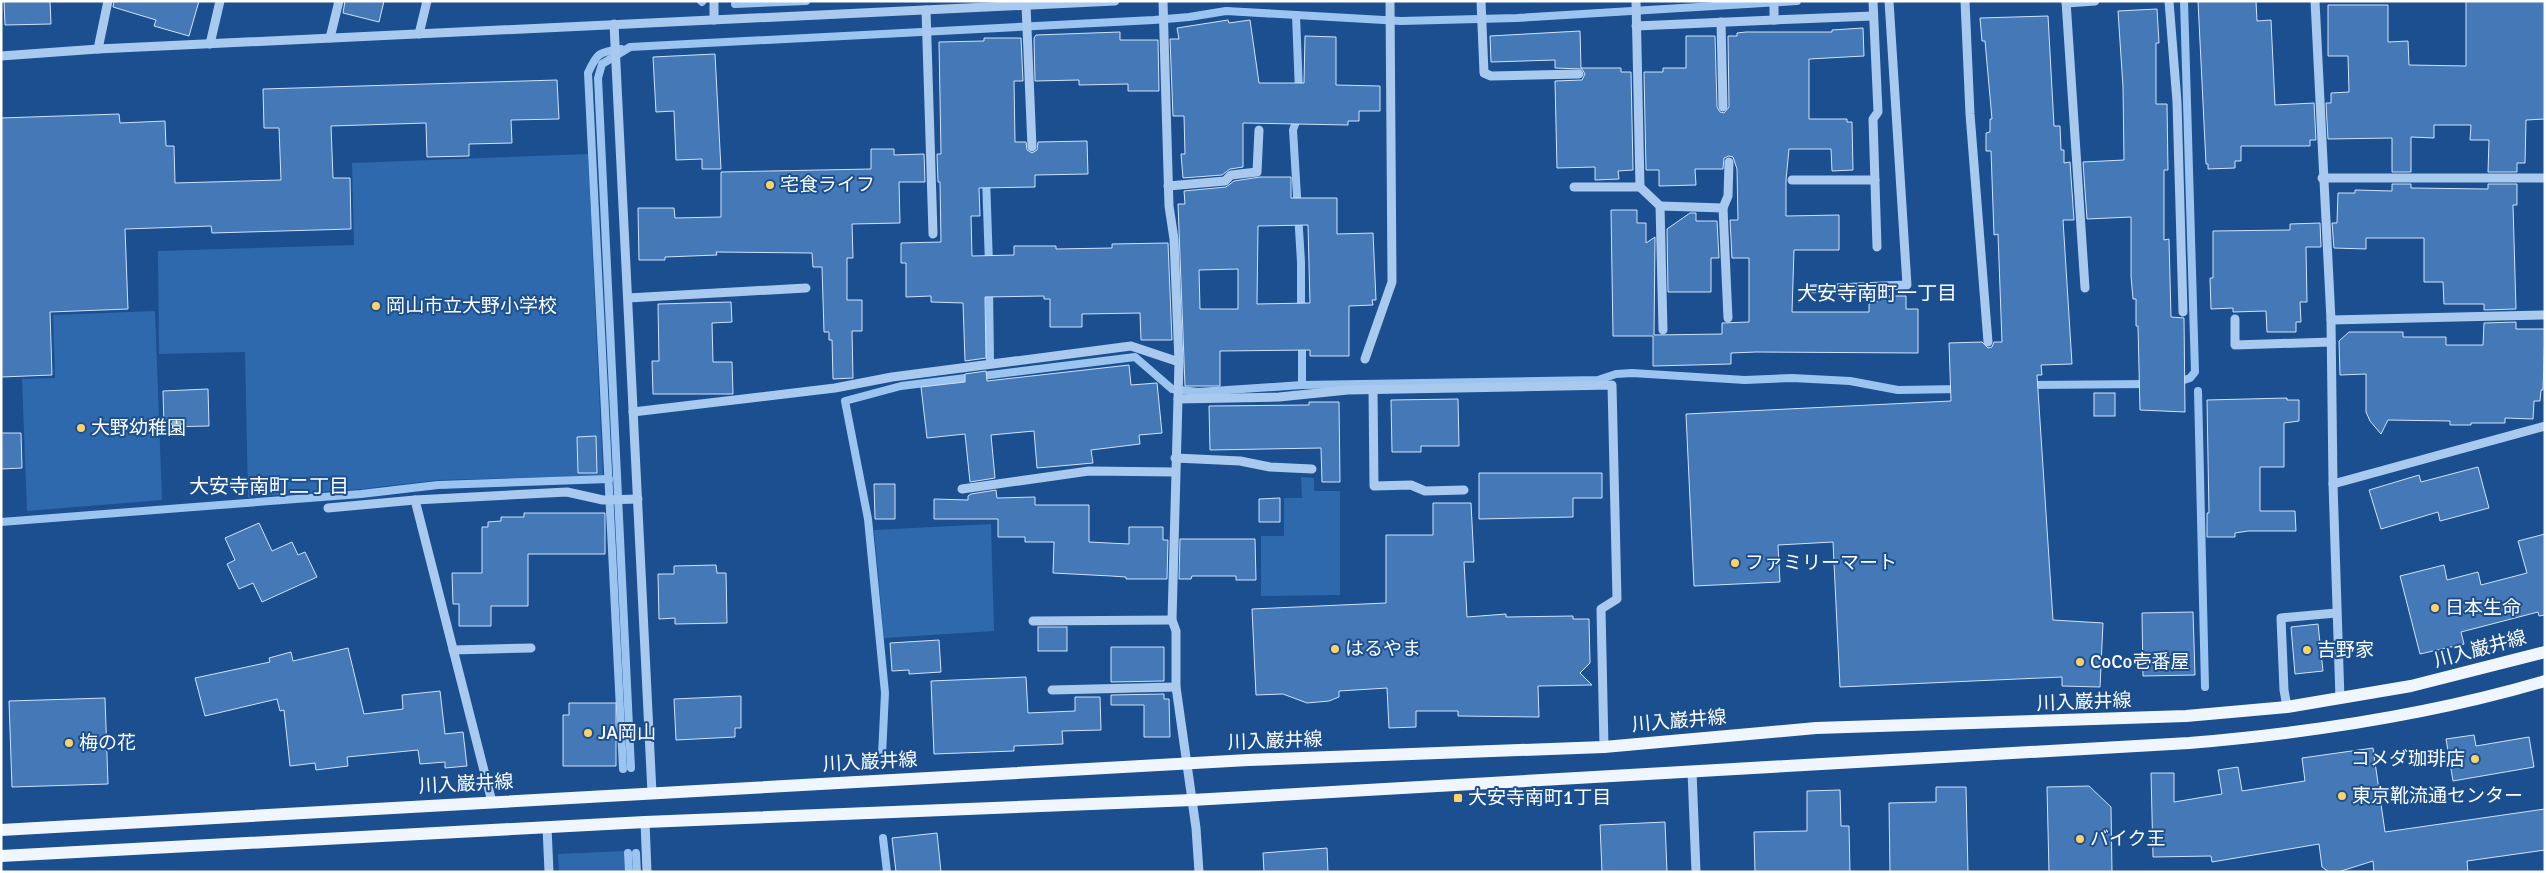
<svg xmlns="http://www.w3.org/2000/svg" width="2546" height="873" font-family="Signika,'Noto Sans JP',sans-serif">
<rect width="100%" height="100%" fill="#1b4f8f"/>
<!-- green -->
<g fill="#2e69ad">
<path d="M588 154 603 476 439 480 362 489 248 497 245 352 159 354 158 251 354 245 352 163Z"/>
<path d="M155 311 162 500 27 511 22 379 55 378 53 315Z"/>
<path d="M1301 477 1314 478V491H1340V595L1261 596V536H1284V498H1302Z"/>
<path d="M991 524 994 631 884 638 874 530Z"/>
<path d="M624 851 625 872H559L558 854Z"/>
</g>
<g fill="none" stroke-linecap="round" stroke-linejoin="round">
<!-- stream -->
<g stroke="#9cc4f0" stroke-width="8">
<path d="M701 1 702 2"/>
<path d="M735 4 806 1"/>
<path d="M1296 15 1299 92"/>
<path d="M621 49C599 52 597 53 588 73L623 769"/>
<path d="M1298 116 1293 130 1301 262V313"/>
<path d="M986 178 989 264"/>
<path d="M989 288 990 359"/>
<path d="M1302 340V385"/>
<path d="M2175 383 2190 378 2195 372 2184 1"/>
<path d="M2027 385 2148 384"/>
<path d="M2198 391 2205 687"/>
<path d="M1 522 361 494 438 485 609 479"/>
<path d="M882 755 885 693 868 519 845 401 901 386 1135 357 1172 389 1198 392 1302 385 1598 380 1616 374 1632 373 1745 380 1792 378 1850 381 1898 390 1961 389"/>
<path d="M631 768 598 78 602 64 630 47 1154 20 1189 17 1226 11 1401 21 1517 18 1797 1"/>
<path d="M883 838 887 872"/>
<path d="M628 853 629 872"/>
<path d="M636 853 637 872"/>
</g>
</g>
<!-- building -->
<g fill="#4478b7" stroke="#cfe3fa" fill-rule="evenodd">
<path d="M4 1H50L51 24 5 25Z"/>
<path d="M114 1H199L189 36 154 26 156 20 113 7Z"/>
<path d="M345 1H384L379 22 343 13Z"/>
<path d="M2198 1H2256L2257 21 2271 20 2275 105 2314 103 2316 140H2310V146H2241V161H2235V168L2208 169V164H2206Z"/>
<path d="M2466 1H2545V119L2526 120 2525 163H2517V172H2488L2489 140H2470L2471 125H2434V138L2411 137V172H2392V138L2328 139 2326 103H2331V93L2349 92 2348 56H2328V5H2388V42L2408 41 2409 65 2466 66Z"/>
<path d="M2157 9 2159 43H2156V104H2167L2168 170H2164V240L2169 239 2171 317 2184 318 2185 412 2140 410 2138 326H2136V299H2133L2131 276V217L2087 219 2083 162 2124 160 2123 87 2118 11Z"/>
<path d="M2048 16 2054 126H2060L2061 150H2064V163L2070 162 2074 220H2063L2072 364 2041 365 2042 375H2037L2053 620 2103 623 2100 687 2062 686V677L1840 687 1833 542 1778 545 1780 582 1694 586 1686 414 1951 401 1949 343 1982 342 1988 348 1992 347 1994 342H2002L1998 234 1994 235 1991 151H1986V133L1990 132V119H1992L1985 41H1982L1980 18Z"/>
<path d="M1228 20 1229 23 1250 20 1259 83H1304L1305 36 1336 37V85L1380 86V111H1359V121H1348V125L1243 123V167L1230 169 1222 175 1183 178 1181 154H1185L1184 116H1173L1170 39H1179L1177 28Z"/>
<path d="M1863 28 1864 56 1809 59V119H1847V122H1852L1853 170 1832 171 1831 149H1789L1786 180V216L1839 215V250H1794L1792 312H1869V304L1878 301V298H1884V296H1906V309H1918V353L1756 352 1731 353V364L1653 366V336H1613L1611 210H1637V223H1646V243L1655 237 1654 335 1722 334V323L1749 322V258H1732L1730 220H1738L1737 169 1733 157 1729 156 1724 158 1723 169H1695L1696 185 1659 186V170H1646L1644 72H1663V68H1686V36H1715L1717 107 1720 112 1724 113 1729 107 1728 36H1737V33L1746 32H1832V30Z"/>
<path d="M1580 31 1581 68H1621V72H1631L1633 170 1618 171 1619 179 1595 180V167L1557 168 1555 81 1582 80 1585 74 1582 69 1555 68V60L1491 62 1490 36Z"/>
<path d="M1120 32V40H1158L1159 91H1128V84L1079 85V80L1035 81 1034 38 1036 35Z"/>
<path d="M984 38H1021L1023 81H1014L1015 142H1026L1027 150 1032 153 1037 150 1038 142 1087 141 1088 174 1035 175V187L979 188 980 216H971L972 256 1014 255V246H1056V249L1112 248V244L1168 243 1172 340H1141L1140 313 1082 314V327H1050V299H1044V296L985 297 986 358 965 361 963 303 931 302V296L906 297V263H901V243L941 242 940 182H938L937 154H941L939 42 984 41Z"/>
<path d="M715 54 721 169H702V159L676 160 674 111 656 112 653 57Z"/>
<path d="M557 80 559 119 511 120 512 143 469 144V156L427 157 426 123 331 126 333 178H350L351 229 212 233 211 226 125 229 128 309 50 312 52 375 1 377V118L119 114 120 123 165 121 166 146H174L175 183 281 180 279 128H264L263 89Z"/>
<path d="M871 149H894V155L924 154 925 182H899L900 223 852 224 853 258H847V300H862V331H852L853 378 833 379 832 340H829V332H824L822 267H813L812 253 716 252 717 255 665 257V260H639L638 208H674L675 218 721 217V172L871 169Z"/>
<path d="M1260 177H1291V198H1337V234L1373 233 1376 300H1372L1373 305 1349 306V356H1310V350L1220 351V386H1185L1178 204H1185L1184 191 1226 187 1234 181ZM1308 225 1310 303 1257 304 1258 226ZM1238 269V309H1200L1199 270Z"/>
<path d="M2392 184H2411V188L2488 189V184H2517V205H2513L2516 309 2484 310V304H2444L2443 282H2424V238H2366V249L2334 248 2332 223H2337L2338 193H2355V190L2392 191Z"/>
<path d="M1690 213H1696V221H1717L1719 258H1711V292H1668L1667 229Z"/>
<path d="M2320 223 2321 247H2306L2307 302H2300L2301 322H2296V332H2267L2266 311 2233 312V308L2211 309 2210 278H2213V231L2290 230V224Z"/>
<path d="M731 302 732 322 712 323 713 362H732L733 394H653L652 361H659L658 304Z"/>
<path d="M2516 322V329H2545L2543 390H2541L2540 401H2534L2533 419 2505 418V423H2471V425H2450V421L2388 420 2381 434 2370 421 2366 412V374L2340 375 2339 341 2349 332H2403V337H2446V345H2483L2484 323Z"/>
<path d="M1129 365 1131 385 1157 383 1162 433 1139 435 1140 444 1091 450 1093 463 1037 468 1034 431 991 435 995 478 970 482 965 434 927 438 921 387 965 382V374L986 371 987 381Z"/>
<path d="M208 389 209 426 164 427 163 391Z"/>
<rect x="2094" y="393" width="21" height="23"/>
<path d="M2287 398V400H2299V421L2284 423V467H2260V511H2295L2296 531H2248L2235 533V537H2207V513H2209L2207 400Z"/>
<path d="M1458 399 1459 446H1421V452H1392L1391 400Z"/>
<path d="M1309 402H1339L1340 482H1322L1321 448 1210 450 1209 406 1309 405Z"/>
<path d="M1 433H21L22 468 1 469Z"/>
<path d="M596 436 597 473H578L577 437Z"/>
<path d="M2478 467 2489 508 2440 521 2438 512 2381 529 2369 490 2419 475 2421 482Z"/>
<path d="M1479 473H1602V498H1573V517L1479 519Z"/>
<path d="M874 484H895V519H875Z"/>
<path d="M996 490 997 498 1035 497V505H1089V542L1129 544V527H1163V540H1168L1167 579H1126V577L1111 576 1053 573 1054 542H1025V537H998V519H934V499L968 500V496L971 494Z"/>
<path d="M1280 498V522H1259V499Z"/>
<path d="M1433 503H1471L1474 562H1464L1467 617 1506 614V617L1573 616V619H1589L1590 663 1580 673 1592 685 1538 686 1539 717 1458 716V711H1416V727L1389 728 1387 688 1339 691V697L1329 701 1307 703 1283 694 1256 695 1252 609 1386 603V535H1433Z"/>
<path d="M524 513H605V554H528V606H491V626H459V604H453L452 573H482V527H488V522L501 521V517H524Z"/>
<path d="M259 523 272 551 292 542 298 555 305 552 317 577 262 602 253 583 239 589 227 564 235 560 225 538Z"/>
<path d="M2545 534V615L2539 616 2538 612 2461 632 2464 644 2420 654 2400 576 2444 565 2447 580 2478 572 2481 585 2527 573 2518 541Z"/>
<path d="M1180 539H1255L1256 580H1236V576H1192L1191 579H1179Z"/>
<path d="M716 565 717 573H726L727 623 675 624V618L659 619 658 574H674V566Z"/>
<path d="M2193 612 2195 675 2143 676 2142 613Z"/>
<path d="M2318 624 2323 671 2295 674 2291 627Z"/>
<rect x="1038" y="627" width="29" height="24"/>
<path d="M939 640 941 672 909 674V670L892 671 890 643Z"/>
<path d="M1111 647H1164V681L1111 682Z"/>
<path d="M348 648 364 714 403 709 402 695 440 691 445 734 463 732 467 766 445 768V762L420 764 418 750 347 757 348 766 316 770 315 763 290 766 284 710 280 711 277 699 205 716 195 678 270 662 269 658 291 652 293 661Z"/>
<path d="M1026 677 1028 713 1075 711V697H1100L1101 730 1062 731 1063 744 1014 746V751L934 754 931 681Z"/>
<path d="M1164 694V699H1169L1170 737H1144V705H1111V695Z"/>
<path d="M741 696V728H735V737L676 740 674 699Z"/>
<path d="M105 698 108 784 12 787 9 701Z"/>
<path d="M569 703H616V766H563V715H569Z"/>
<path d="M2474 735 2476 746 2529 737 2534 767 2453 781 2446 739Z"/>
<path d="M2373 748 2385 832 2545 809V850L2467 861 2468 872H2374L2373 861 2338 872H2329L2322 867 2319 844 2212 862 2211 856 2153 857 2151 773H2174V802L2222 794 2218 770 2238 767 2242 791 2305 781 2302 758Z"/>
<path d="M2089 786 2111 807 2112 872H2049L2047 787Z"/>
<path d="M1936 787H1966L1968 872H1890L1889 803 1936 802Z"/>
<path d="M1840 790 1841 826H1849L1850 872H1755L1754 832 1807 831V791Z"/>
<path d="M1665 822 1667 872H1602L1600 825Z"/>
<path d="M937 833 941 872H896L892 838Z"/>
<path d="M1327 848 1328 872H1264L1263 853Z"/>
</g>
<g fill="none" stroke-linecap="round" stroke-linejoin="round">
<!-- minor -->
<g stroke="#a9c9ee" stroke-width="9">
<path d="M1163 1 1169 206 1174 239 1179 362 1172 620 1176 631V687L1196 828 1199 872"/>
<path d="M1481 1 1484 73 1491 76 1579 74"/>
<path d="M1636 1 1640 187 1660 206 1663 330"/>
<path d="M1873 1 1878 112 1873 119 1877 247"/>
<path d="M1965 1 1970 114 1988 342"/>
<path d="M2066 1 2085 288"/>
<path d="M2169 1 2177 102 2183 312"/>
<path d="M2315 1 2331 320 2333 484 2340 699"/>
<path d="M2066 3 2095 1"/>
<path d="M1026 5 1032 147"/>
<path d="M926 10 933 234"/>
<path d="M714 20V1"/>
<path d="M1774 20 1873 16"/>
<path d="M1721 22 1723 107"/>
<path d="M614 24 652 793"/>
<path d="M1636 26 1774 20V1"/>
<path d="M419 34 427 1"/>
<path d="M330 38 339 1"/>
<path d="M210 44 220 1"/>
<path d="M98 49 108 1"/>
<path d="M1 56 98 49 1115 1"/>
<path d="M2322 178H2545"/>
<path d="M1792 180H1875"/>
<path d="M1168 186 1225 181 1231 175 1257 172 1259 130"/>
<path d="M1574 187H1640"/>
<path d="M1660 206 1723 208"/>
<path d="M1809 289 1907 285 1889 1"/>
<path d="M628 298 806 288"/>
<path d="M1728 318 1723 208 1728 196 1729 162"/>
<path d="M2235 319V345L2331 342"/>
<path d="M2331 320 2545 315"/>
<path d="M1365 359 1392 282 1390 1"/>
<path d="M1373 389 1374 486 1411 485 1425 491 1464 490"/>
<path d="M1178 399 1279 397 1348 390 1612 385 1617 599 1601 609 1604 747"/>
<path d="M633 412 835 388 892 377 1131 346 1179 362"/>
<path d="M1175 458 1240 461 1270 467 1312 469"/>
<path d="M2333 484 2545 426"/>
<path d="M962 489 1089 471 1175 472"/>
<path d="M415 500 492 802"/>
<path d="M328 508 415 500 567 492 603 500 638 499"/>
<path d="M1033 621 1172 620"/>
<path d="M453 650 531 648"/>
<path d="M1052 690 1176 687"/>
<path d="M2287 707 2284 690 2281 618 2336 613"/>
<path d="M1692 771 1696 872"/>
<path d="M645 822 647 872"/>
<path d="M547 827 549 872"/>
</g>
<!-- major -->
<g stroke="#f0f6ff" stroke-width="12">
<path d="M1 830 1248 760 1604 747 1816 728 2186 716 2287 707 2411 686 2545 652"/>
<path d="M1 856 645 822 1192 800 2189 743C2309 733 2429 715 2545 681"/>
</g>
</g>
<!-- markers -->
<g fill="#ffd166" stroke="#1b4f8f" stroke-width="2">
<circle cx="770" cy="185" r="5"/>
<circle cx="376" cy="306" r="5"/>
<circle cx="81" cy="428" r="5"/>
<circle cx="1735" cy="563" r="5"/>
<circle cx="2435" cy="608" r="5"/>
<circle cx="1335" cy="649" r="5"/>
<circle cx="2307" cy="650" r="5"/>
<circle cx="2080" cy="662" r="5"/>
<circle cx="588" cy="733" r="5"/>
<circle cx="69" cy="743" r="5"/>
<circle cx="2475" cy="759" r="5"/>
<circle cx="2342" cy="796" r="5"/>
<rect x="1453" y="793" width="10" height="10" rx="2.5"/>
<circle cx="2080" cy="839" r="5"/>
</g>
<g text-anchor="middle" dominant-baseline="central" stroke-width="4" stroke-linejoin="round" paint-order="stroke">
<!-- poi labels -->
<g font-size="19" fill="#fff" stroke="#1b4f8f" text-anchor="start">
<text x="780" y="185">宅食ライフ</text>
<text x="386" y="306">岡山市立大野小学校</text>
<text x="91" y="428">大野幼稚園</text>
<text x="1745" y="563">ファミリーマート</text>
<text x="2445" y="608">日本生命</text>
<text x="1345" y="649">はるやま</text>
<text x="2317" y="650">吉野家</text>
<text x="2090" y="662">CoCo壱番屋</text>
<text x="598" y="733">JA岡山</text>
<text x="79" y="743">梅の花</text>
<text x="2465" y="759" text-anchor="end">コメダ珈琲店</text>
<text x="2352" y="796">東京靴流通センター</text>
<text x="1468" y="798">大安寺南町1丁目</text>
<text x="2090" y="839">バイク王</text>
</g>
<!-- street labels -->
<g font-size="19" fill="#fff" stroke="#1b4f8f">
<text transform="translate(2480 649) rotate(-15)">川入巌井線</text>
<text transform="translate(2084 702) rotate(-2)">川入巌井線</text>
<text transform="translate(1679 721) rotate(-5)">川入巌井線</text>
<text transform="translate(1275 741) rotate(-2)">川入巌井線</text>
<text transform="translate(870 762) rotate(-3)">川入巌井線</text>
<text transform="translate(466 784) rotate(-3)">川入巌井線</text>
</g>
<!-- neighbourhood labels -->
<g font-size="20" fill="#fff" stroke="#1b4f8f">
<text x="1877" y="293">大安寺南町一丁目</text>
<text x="269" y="486">大安寺南町二丁目</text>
</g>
</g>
<!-- border -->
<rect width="2546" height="873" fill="none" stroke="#ffffff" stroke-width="5"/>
</svg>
